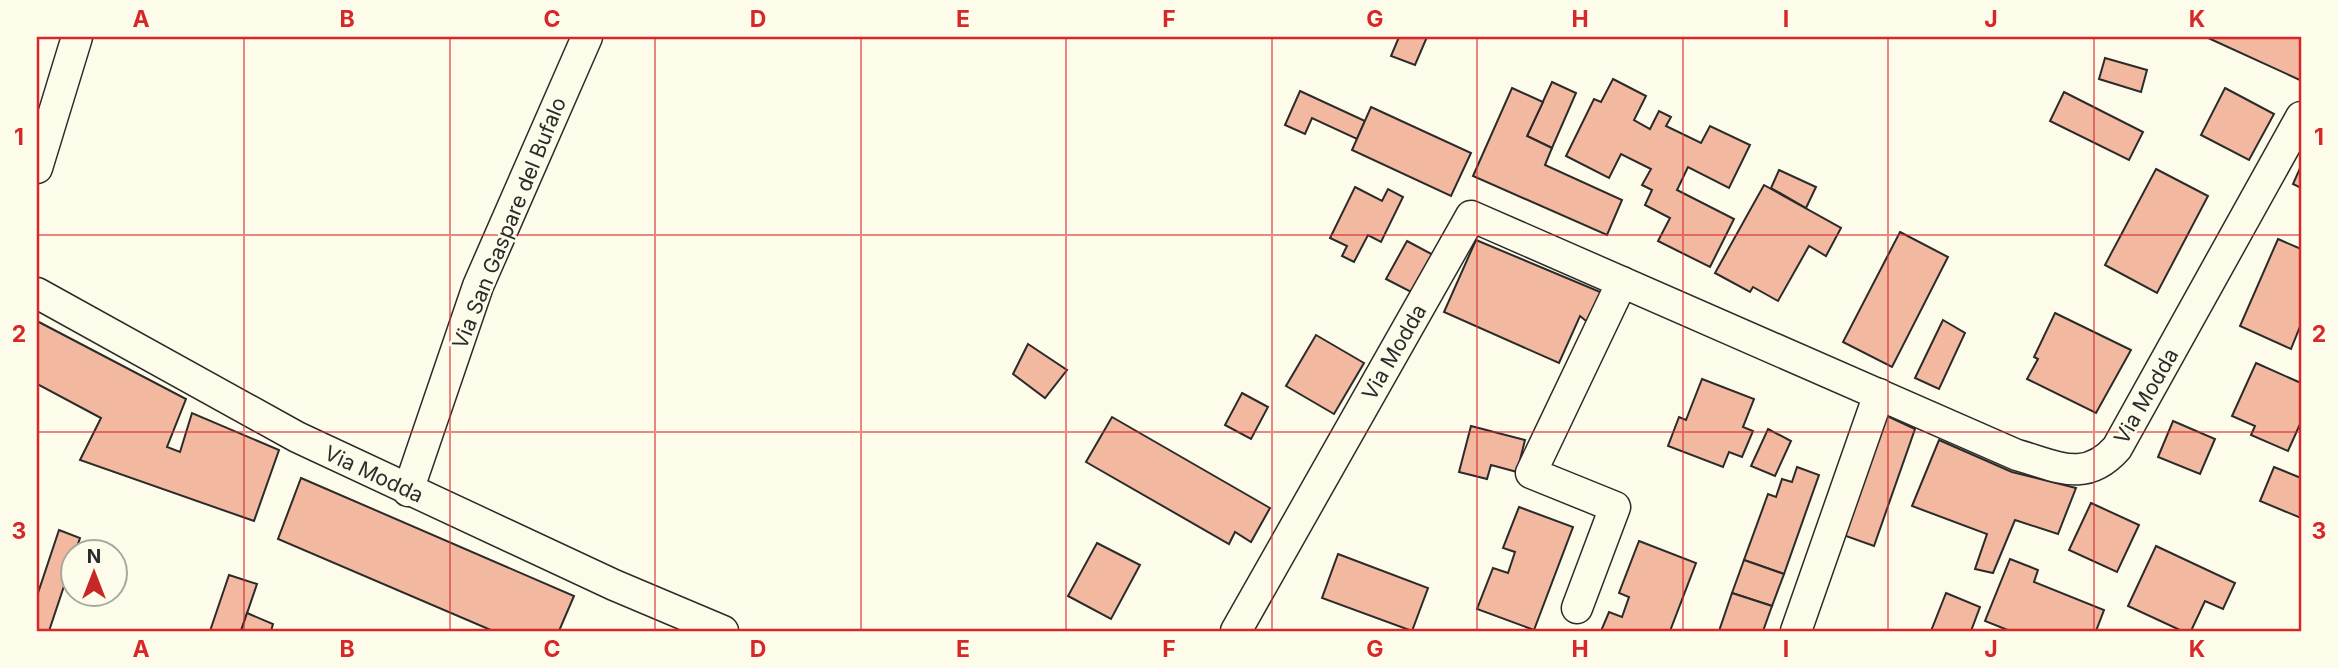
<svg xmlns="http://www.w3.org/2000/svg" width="2338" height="668" font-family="Inter,sans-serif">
<rect width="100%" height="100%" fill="#fdfbea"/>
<!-- building -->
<g fill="#f2b8a0" stroke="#2b2b2b" stroke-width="2">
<path d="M1399 37H1427L1415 65 1391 56Z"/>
<path d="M2206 37H2301V81L2300 80Z"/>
<path d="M2105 58 2147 70 2141 92 2099 79Z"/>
<path d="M1613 79 1646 96 1634 120 1650 129 1659 111 1671 117 1666 126 1701 143 1710 126 1750 145 1729 188 1688 167 1677 190 1734 219 1710 267 1658 241 1670 218 1645 205 1652 190 1642 185 1651 169 1621 154 1609 178 1566 156 1594 99 1601 102Z"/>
<path d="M1552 82 1576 93 1552 148 1527 136Z"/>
<path d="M1512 88 1543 102 1527 136 1552 148 1545 165 1622 200 1607 235 1473 176Z"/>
<path d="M2225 88 2274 114 2249 160 2201 135Z"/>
<path d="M1300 91 1365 121 1357 139 1312 118 1305 134 1285 125Z"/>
<path d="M2064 92 2143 132 2129 160 2050 121Z"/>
<path d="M1371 107 1471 153 1451 196 1352 150Z"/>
<path d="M2301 166V188L2293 184Z"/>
<path d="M2156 169 2208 196 2157 293 2105 265Z"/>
<path d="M1779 170 1816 187 1806 208 1771 188Z"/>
<path d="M1764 185 1841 228 1826 256 1809 246 1778 301 1753 287 1750 292 1715 273Z"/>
<path d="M1355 187 1382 201 1388 189 1403 197 1381 242 1368 235 1354 262 1342 256 1347 246 1330 238Z"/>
<path d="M1900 232 1948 257 1892 367 1843 342Z"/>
<path d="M2278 239 2301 249V324L2291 349 2240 326Z"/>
<path d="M1476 240 1605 294 1591 325 1580 316 1559 363 1444 312Z"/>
<path d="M1407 241 1435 256 1415 294 1386 279Z"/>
<path d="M2055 313 2131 350 2096 413 2027 379 2038 359 2034 357Z"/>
<path d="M1943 320 1965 333 1939 389 1915 378Z"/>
<path d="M37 321 186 399 167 447 180 452 192 413 279 450 254 521 80 460 101 418 37 384Z"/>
<path d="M1316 335 1364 363 1334 414 1286 386Z"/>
<path d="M1028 344 1067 370 1045 398 1013 374Z"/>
<path d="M2256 363 2301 383V422L2288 451 2251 435 2255 426 2232 416Z"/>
<path d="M1702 379 1754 399 1743 427 1753 431 1742 457 1729 452 1723 467 1668 446 1679 417 1686 420Z"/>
<path d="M1242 393 1268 407 1251 439 1225 425Z"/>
<path d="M1885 415 1915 429 1874 546 1843 535Z"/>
<path d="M1112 417 1270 508 1251 542 1235 532 1229 544 1086 462Z"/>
<path d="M2173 421 2215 439 2200 474 2158 457Z"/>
<path d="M1471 426 1525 440 1517 472 1491 465 1487 479 1459 472Z"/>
<path d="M1768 429 1791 441 1775 476 1751 466Z"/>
<path d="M1939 440 2012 472 2076 488 2058 534 2015 520 1993 573 1975 569 1987 534 1912 506Z"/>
<path d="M1797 467 1819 475 1784 574 1744 560 1768 494 1776 497 1782 479 1792 482Z"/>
<path d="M2274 467 2301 478V518L2260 501Z"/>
<path d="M301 478 574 596 559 631H493L278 539Z"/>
<path d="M2091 503 2139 525 2117 572 2069 550Z"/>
<path d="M1519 507 1573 527 1534 630 1477 609 1493 568 1508 573 1515 552 1503 548Z"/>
<path d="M59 530 80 538 49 631H37V596Z"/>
<path d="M1639 541 1696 563 1670 631H1601L1609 612 1622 617 1629 597 1619 593Z"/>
<path d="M1097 543 1140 565 1111 619 1068 596Z"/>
<path d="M2156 546 2235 583 2223 609 2205 601 2191 631H2182L2128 606Z"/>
<path d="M1338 554 1428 588 1412 631 1322 598Z"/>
<path d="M2010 559 2038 570 2034 582 2104 610 2096 631H2010L1985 621Z"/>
<path d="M1744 560 1784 574 1772 606 1732 593Z"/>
<path d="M229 575 257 584 241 631H210Z"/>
<path d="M1732 593 1772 606 1763 631H1719Z"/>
<path d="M1946 593 1980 607 1971 631H1931Z"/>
<path d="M247 613 273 624 271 631H241Z"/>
</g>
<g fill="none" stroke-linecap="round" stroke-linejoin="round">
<!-- street casing -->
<g stroke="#2b2b2b" stroke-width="33">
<g id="street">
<path d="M37 168 77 37"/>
<path d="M37 293 297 437 614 585 723 631"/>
<path d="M408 491 478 286 587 37"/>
<path d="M1577 608 1615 507 1531 473 1622 282"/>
<path d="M1236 631 1471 216 2017 455C2057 466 2085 484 2117 448L2301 117"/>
<path d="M1796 631 1879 394"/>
</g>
</g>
<!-- street -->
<use href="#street" stroke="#fdfbea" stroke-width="30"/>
</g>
<!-- grid -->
<path fill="none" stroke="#d62828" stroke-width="2" stroke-opacity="0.55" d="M244 37V631M450 37V631M655 37V631M861 37V631M1066 37V631M1272 37V631M1477 37V631M1683 37V631M1888 37V631M2094 37V631M37 235H2301M37 432H2301"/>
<g text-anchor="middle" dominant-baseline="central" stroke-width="5" stroke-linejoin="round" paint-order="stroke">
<!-- street labels -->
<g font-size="21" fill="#2b2b2b" stroke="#fdfbea">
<text transform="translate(509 223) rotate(-68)">Via San Gaspare del Bufalo</text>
<text transform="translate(1394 352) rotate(-60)">Via Modda</text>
<text transform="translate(2146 396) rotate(-60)">Via Modda</text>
<text transform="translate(374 474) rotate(25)">Via Modda</text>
</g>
</g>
<!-- border -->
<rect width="2338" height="668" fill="none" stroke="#fdfbea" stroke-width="77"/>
<!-- north arrow -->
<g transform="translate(94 573)"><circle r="33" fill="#fdfbea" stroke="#a9a89e" stroke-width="2"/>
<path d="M0-5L12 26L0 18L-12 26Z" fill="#c62828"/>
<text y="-10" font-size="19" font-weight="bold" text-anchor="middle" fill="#2b2b2b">N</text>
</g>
<rect x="38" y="38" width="2262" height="592" fill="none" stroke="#d62828" stroke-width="2.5"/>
<g font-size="23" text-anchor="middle" font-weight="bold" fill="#d62828">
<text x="141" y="27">A</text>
<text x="347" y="27">B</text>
<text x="552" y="27">C</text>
<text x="758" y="27">D</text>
<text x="963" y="27">E</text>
<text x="1169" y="27">F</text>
<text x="1375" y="27">G</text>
<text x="1580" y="27">H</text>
<text x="1786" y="27">I</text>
<text x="1991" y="27">J</text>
<text x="2197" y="27">K</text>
<text x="19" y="145">1</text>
<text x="2319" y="145">1</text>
<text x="19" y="342">2</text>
<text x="2319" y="342">2</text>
<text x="19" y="539">3</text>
<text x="2319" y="539">3</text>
<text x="141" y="657">A</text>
<text x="347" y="657">B</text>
<text x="552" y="657">C</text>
<text x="758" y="657">D</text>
<text x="963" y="657">E</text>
<text x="1169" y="657">F</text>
<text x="1375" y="657">G</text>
<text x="1580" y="657">H</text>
<text x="1786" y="657">I</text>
<text x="1991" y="657">J</text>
<text x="2197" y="657">K</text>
</g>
</svg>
